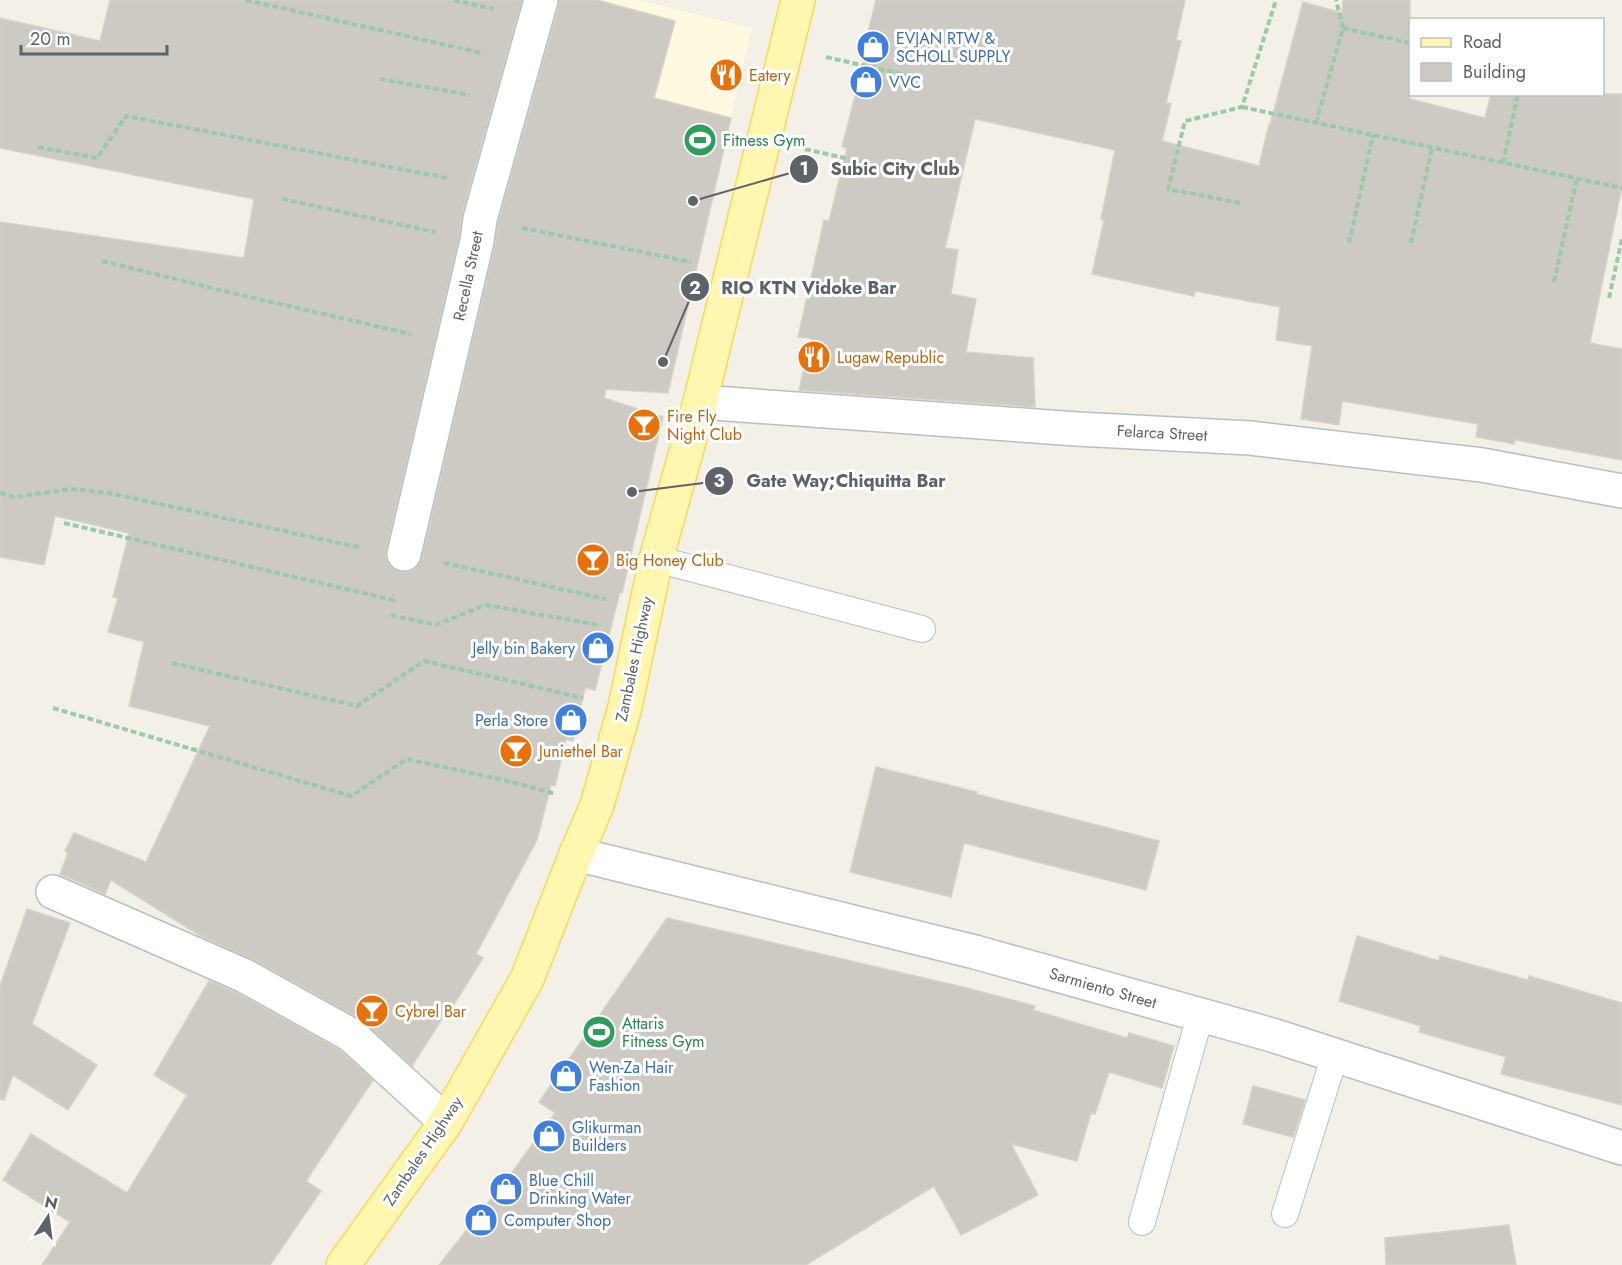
<svg xmlns="http://www.w3.org/2000/svg" width="1622" height="1265" font-family="Jost,sans-serif">
<rect width="100%" height="100%" fill="#f2f0e7"/>
<!-- commercial -->
<path fill="#fff9df" d="M587 0H640L752 28 731 118 648 96Z"/>
<!-- building -->
<g fill="#cdcac4" stroke="#d7d2c5" stroke-width="1.5">
<path d="M110 0H522L462 214 459 238 386 550V559L391 567 400 572H409L417 567 422 558 495 245 498 223 559 5V0H597L675 21 654 98 731 118 668 393 606 389 604 398 663 417 622 593 620 592 595 690 585 688 573 741 566 739 555 786 551 785 537 840 476 954 483 958 453 1006 451 1005 412 1066 360 1019 254 960 199 935 111 880 105 894 60 874 68 853 65 851 74 833 146 862 210 726 129 706 144 642 108 632 118 598 113 597 129 533 55 516 44 565 0 557V222L244 258 254 199 0 148V18L100 41Z"/>
<path d="M876 0H1185L1176 40 1181 41 1166 103 1171 104 1162 141 1259 166 1269 124 1270 125 1303 2 1342 13 1343 0H1410V99L1485 118 1491 94H1622V186L1590 343 1622 349V460L1515 440 1514 444 1476 437 1478 424 1342 401 1339 425 1301 419 1312 346 1276 340 1280 307 1195 291 1194 296 1092 274 1104 220 1101 219 1115 150 975 119 945 248 958 250 951 294 976 299 966 352 1033 358 1035 407 799 390 811 338 798 337 824 220 829 221 847 148 842 147 864 61 861 60Z"/>
<path d="M876 767 977 792 976 794 1159 841 1146 890 964 843 951 897 850 872Z"/>
<path d="M27 909 70 923 32 1024 97 1065 68 1110 13 1075 4 1100 0 1099V986Z"/>
<path d="M667 918 967 988 1035 1006 1033 1010 1127 1038 1129 1033 1174 1046 1162 1088 1109 1072 1095 1114 1091 1113 1077 1161 1011 1144 1038 1195 961 1235 934 1186 806 1265H439L513 1171 555 1113 539 1102Z"/>
<path d="M1357 936 1439 961 1440 956 1528 980 1529 976 1622 1003V1105L1501 1074 1506 1057 1419 1032 1421 1026 1339 1001Z"/>
<path d="M209 981 237 993 340 1050 373 1080 306 1181 321 1191 270 1265H42L70 1222 3 1180 31 1134 127 1193 187 1095 154 1075Z"/>
<path d="M1253 1086 1305 1100 1293 1137 1243 1124Z"/>
<path d="M1509 1225 1516 1265H1386L1385 1238Z"/>
</g>
<g fill="none" stroke-linecap="round" stroke-linejoin="round">
<!-- lane casing -->
<g stroke="#bbbec3" stroke-width="28">
<g id="lane">
<path d="M656 559 922 629"/>
<path d="M1285 1214 1335 1055"/>
<path d="M1142 1222 1200 1016"/>
</g>
</g>
<!-- street casing -->
<g stroke="#bbbec3" stroke-width="36">
<g id="street">
<path d="M700 402 1077 429 1250 438 1482 465 1622 491"/>
<path d="M404 554 477 241 480 219 541 0"/>
<path d="M576 854 975 952 1272 1035 1622 1148"/>
<path d="M53 892 245 976 351 1035 446 1122"/>
</g>
</g>
<!-- primary casing -->
<g stroke="#fed754" stroke-width="36">
<path id="primary" d="M343 1265 446 1122 527 979 576 854 597 805 625 707 656 559 700 402 798 0"/>
</g>
<!-- path -->
<g stroke="#99caaa" stroke-width="4" stroke-dasharray="6 3" stroke-linecap="butt">
<path d="M246 0 482 53"/>
<path d="M454 0 494 9"/>
<path d="M1343 28 1410 43"/>
<path d="M826 57 923 79"/>
<path d="M380 79 470 95"/>
<path d="M1242 107 1622 188"/>
<path d="M1316 123 1343 28 1336 0"/>
<path d="M38 147 97 158 126 116 447 178"/>
<path d="M805 149 901 171"/>
<path d="M1503 163 1518 94"/>
<path d="M282 199 435 232"/>
<path d="M1240 203 1168 189 1185 121 1242 107 1276 0"/>
<path d="M522 228 691 262"/>
<path d="M1349 243 1373 135"/>
<path d="M1411 243 1432 148"/>
<path d="M102 261 249 297 411 334"/>
<path d="M1554 282 1577 178"/>
<path d="M1609 298 1622 239"/>
<path d="M0 493 14 497 71 489 109 493 362 548"/>
<path d="M64 523 393 600 394 595"/>
<path d="M444 563 606 599"/>
<path d="M391 615 435 625 486 605 599 625"/>
<path d="M172 663 357 706 424 661 583 698"/>
<path d="M53 708 351 796 407 759 512 782 556 794"/>
</g>
<!-- lane -->
<use href="#lane" stroke="#fff" stroke-width="26"/>
<!-- street -->
<use href="#street" stroke="#fff" stroke-width="33"/>
<!-- primary -->
<use href="#primary" stroke="#fff6af" stroke-width="33"/>
</g>
<!-- icons -->
<defs>
<g id="shop-disc" transform="scale(1.725)"><circle r="9.5" fill="#3f7fe0" stroke="#fff"/><path d="M-5-2.5h2.3a2.7 3.5 0 0 1 5.4 0H5L5.5 6h-11ZM-1.5-2.5h3a1.5 2.3 0 0 0-3 0Z" fill="#fff"/></g>
<g id="restaurant-disc" transform="scale(1.725)"><circle r="9.5" fill="#e8710a" stroke="#fff"/><path d="M-5-6h1v4h1v-4h1v4h1v-4h1v5L-1.5 .5V6h-2V.5L-5-1ZM5-6V6H3V1.5H1.5Q1.5-4 5-6Z" fill="#fff"/></g>
<g id="stadium-disc" transform="scale(1.725)"><circle r="9.5" fill="#2e9e5b" stroke="#fff"/><path d="M0-5a6.5 5 0 1 0 0 10a6.5 5 0 1 0 0-10ZM-3.5-1.8h7v3.6h-7Z" fill="#fff"/></g>
<g id="bar-disc" transform="scale(1.725)"><circle r="9.5" fill="#e8710a" stroke="#fff"/><path d="M-6-5H6L.8 .8V4.5H3.5V6h-7V4.5H-.8V.8Z" fill="#fff"/></g>
</defs>
<g fill-rule="evenodd">
<use href="#shop-disc" x="873" y="47"/>
<use href="#restaurant-disc" x="726" y="75"/>
<use href="#shop-disc" x="866" y="82"/>
<use href="#stadium-disc" x="700" y="140"/>
<use href="#restaurant-disc" x="814" y="357"/>
<use href="#bar-disc" x="644" y="425"/>
<use href="#bar-disc" x="593" y="560"/>
<use href="#shop-disc" x="598" y="648"/>
<use href="#shop-disc" x="571" y="720"/>
<use href="#bar-disc" x="516" y="751"/>
<use href="#bar-disc" x="372" y="1011"/>
<use href="#stadium-disc" x="599" y="1032"/>
<use href="#shop-disc" x="566" y="1076"/>
<use href="#shop-disc" x="549" y="1136"/>
<use href="#shop-disc" x="506" y="1189"/>
<use href="#shop-disc" x="481" y="1220"/>
</g>
<g text-anchor="middle" dominant-baseline="central" stroke-width="6" stroke-linejoin="round" paint-order="stroke">
<!-- shop labels -->
<g font-size="16" fill="#366cbe" stroke="#fff" text-anchor="start">
<text x="896" y="38">EVJAN RTW &amp;<tspan x="896" dy="18">SCHOLL SUPPLY</tspan></text>
<text x="889" y="82">VVC</text>
<text x="575" y="648" text-anchor="end">Jelly bin Bakery</text>
<text x="548" y="720" text-anchor="end">Perla Store</text>
<text x="589" y="1067">Wen-Za Hair<tspan x="589" dy="18">Fashion</tspan></text>
<text x="572" y="1127">Glikurman<tspan x="572" dy="18">Builders</tspan></text>
<text x="529" y="1180">Blue Chill<tspan x="529" dy="18">Drinking Water</tspan></text>
<text x="504" y="1220">Computer Shop</text>
</g>
<!-- food labels -->
<g font-size="16" fill="#c56008" stroke="#fff" text-anchor="start">
<text x="749" y="75">Eatery</text>
<text x="837" y="357">Lugaw Republic</text>
<text x="667" y="416">Fire Fly<tspan x="667" dy="18">Night Club</tspan></text>
<text x="616" y="560">Big Honey Club</text>
<text x="539" y="751">Juniethel Bar</text>
<text x="395" y="1011">Cybrel Bar</text>
</g>
<!-- leisure labels -->
<g font-size="16" fill="#27864d" stroke="#fff" text-anchor="start">
<text x="723" y="140">Fitness Gym</text>
<text x="622" y="1023">Attaris<tspan x="622" dy="18">Fitness Gym</tspan></text>
</g>
<!-- street labels -->
<g font-size="16" fill="#5e6269" stroke="#fff">
<text transform="translate(468 276) rotate(-78)">Recella Street</text>
<text transform="translate(1162 433) rotate(3)">Felarca Street</text>
<text transform="translate(634 659) rotate(-78)">Zambales Highway</text>
<text transform="translate(1103 988) rotate(16)">Sarmiento Street</text>
<text transform="translate(423 1151) rotate(-56)">Zambales Highway</text>
</g>
</g>
<!-- callouts -->
<path fill="none" stroke="#5e6269" stroke-width="2" d="M693 201L804 169M663 362L695 287M632 492L719 481"/>
<g fill="#5e6269" stroke="#fff" stroke-width="2">
<circle cx="693" cy="201" r="6"/>
<circle cx="663" cy="362" r="6"/>
<circle cx="632" cy="492" r="6"/>
<circle cx="804" cy="169" r="15"/>
<circle cx="695" cy="287" r="15"/>
<circle cx="719" cy="481" r="15"/>
</g>
<g font-size="18" text-anchor="middle" font-weight="bold" fill="#fff">
<text x="804" y="175">1</text>
<text x="695" y="294">2</text>
<text x="719" y="487">3</text>
</g>
<g font-size="18" text-anchor="middle" font-weight="bold" fill="#5e6269" stroke="#fff" stroke-width="6" stroke-linejoin="round" paint-order="stroke">
<text x="895" y="175">Subic City Club</text>
<text x="809" y="294">RIO KTN Vidoke Bar</text>
<text x="846" y="487">Gate Way;Chiquitta Bar</text>
</g>
<!-- legend -->
<rect x="1409" y="18" width="195" height="78" fill="#ffffff" stroke="#bfc0c3" stroke-width="1.5"/>
<rect x="1421" y="38" width="30" height="9" fill="#fff6af" stroke="#bfc0c3" stroke-width="1.5"/>
<text x="1463" y="48" font-size="18" fill="#5e6269">Road</text>
<rect x="1421" y="63" width="30" height="18" fill="#cdcac4" stroke="#bfc0c3" stroke-width="1.5"/>
<text x="1463" y="78" font-size="18" fill="#5e6269">Building</text>
<!-- north arrow -->
<g transform="translate(48 1217) rotate(13)" stroke="#ffffff" stroke-width="4.5" paint-order="stroke">
<path d="M0-4.5L10 22L0 15L-10 22Z" fill="#5e6269"/>
<text y="-9" font-size="16" font-weight="bold" text-anchor="middle" fill="#5e6269">N</text>
</g>
<!-- scale -->
<path d="M21 45v9h146v-9" fill="none" stroke="#5e6269" stroke-width="3"/>
<text x="30" y="45" font-size="18" fill="#5e6269" stroke="#ffffff" stroke-width="4.5" paint-order="stroke">20 m</text>
</svg>
